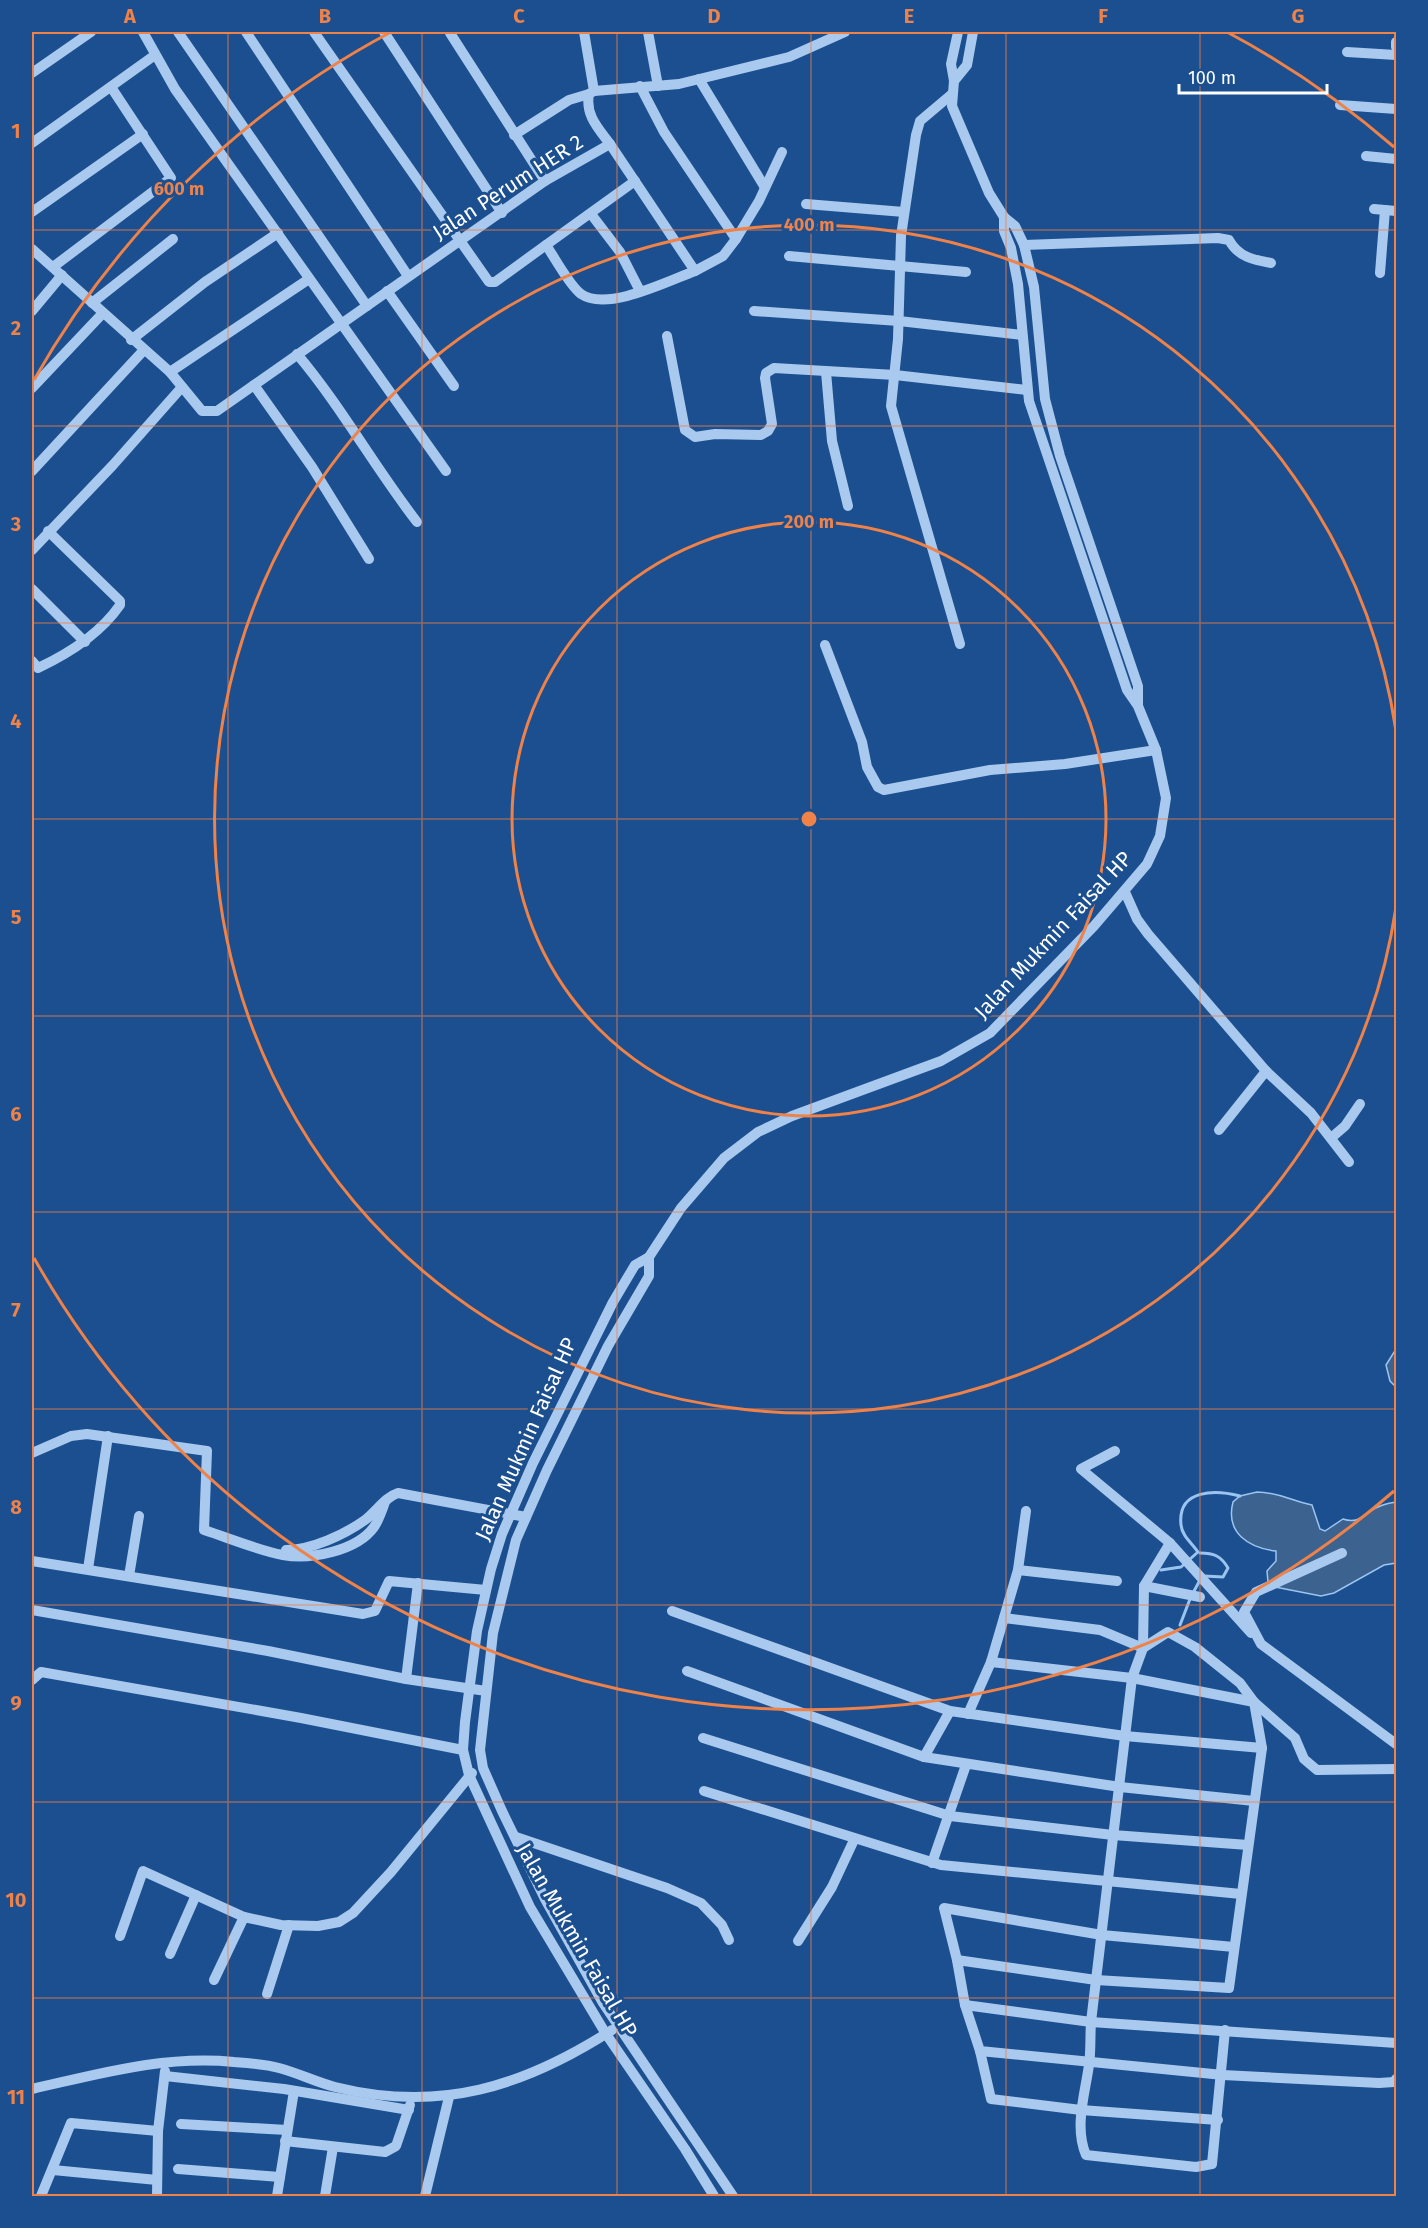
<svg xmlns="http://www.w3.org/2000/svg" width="1428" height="2228" font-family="'Fira Sans',sans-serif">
<rect width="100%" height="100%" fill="#1b4f8f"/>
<!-- water -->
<g fill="#3c6290" stroke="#9cc4f0" stroke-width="1.5">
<path d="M1396 1349V1387L1390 1381 1386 1365Z"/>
<path d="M1257 1492C1278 1492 1292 1501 1312 1505L1320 1529 1325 1531 1343 1519C1360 1525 1365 1512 1378 1507 1383 1504 1390 1503 1396 1502V1563L1384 1565 1334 1593 1321 1596 1275 1587 1268 1582 1267 1571 1276 1561V1551C1249 1548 1225 1533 1233 1502L1240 1496Z"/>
</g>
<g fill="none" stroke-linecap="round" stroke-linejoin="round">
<!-- stream -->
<g stroke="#9cc4f0" stroke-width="3">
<path d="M1200 1553C1214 1553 1221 1556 1228 1568L1223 1577 1204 1576"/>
<path d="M1161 1570 1181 1567 1198 1552C1192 1543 1182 1536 1181 1525 1177 1488 1217 1490 1240 1496"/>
<path d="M1193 1593 1200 1580"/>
<path d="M1180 1625 1190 1599"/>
</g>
<!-- minor -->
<g stroke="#a9c9ee" stroke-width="10">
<path d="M143 32 175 89 446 471"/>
<path d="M178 32 367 306"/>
<path d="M246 32 408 276"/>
<path d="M314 32 489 282H495L546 245C555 258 569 285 581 294 607 312 668 281 695 271L610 144"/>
<path d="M384 32 502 213"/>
<path d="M584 32 594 91"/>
<path d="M648 32 658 86"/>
<path d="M958 32 951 64 954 81 952 106 989 193 1004 217 1015 226 1024 245 1034 287 1045 399 1060 456 1138 686V705"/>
<path d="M450 33 545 181"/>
<path d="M1396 42V47"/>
<path d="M1347 52 1396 55"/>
<path d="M32 73 91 32"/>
<path d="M699 79 764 186"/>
<path d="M954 81 967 65 973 32"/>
<path d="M640 86 664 132 736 239 759 201 782 152"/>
<path d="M952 94 920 121 916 135 901 236 898 339 891 406 960 644"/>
<path d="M1340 105 1396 109"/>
<path d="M514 135 569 100 589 94"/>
<path d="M32 143 155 55"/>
<path d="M1366 156 1396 159"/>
<path d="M806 204 904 212"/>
<path d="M1374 209 1396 211"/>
<path d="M32 212 143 134"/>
<path d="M591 214 620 252 640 291"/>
<path d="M546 245 635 181"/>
<path d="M1024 245 1218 238 1229 240C1238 257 1254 260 1271 263"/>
<path d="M32 249 170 372 202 411H217L545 181 610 144C598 128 585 115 589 94L594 91 679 84 789 57 845 32"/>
<path d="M789 256 966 272"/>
<path d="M53 267 171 178 111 87"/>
<path d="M695 271 723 256 736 239"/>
<path d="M1380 273 1385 210"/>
<path d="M387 291 454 386"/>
<path d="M92 303 173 239"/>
<path d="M32 311 62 275"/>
<path d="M754 311 899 321 1022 335"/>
<path d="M667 336 685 430 695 437 715 434 761 435 768 431 772 424 765 378 766 373 774 368 895 375 1027 390"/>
<path d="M131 340 205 282 278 233"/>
<path d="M297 354C341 406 375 468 417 522"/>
<path d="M170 372 309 279"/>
<path d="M826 372 832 441 848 506"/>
<path d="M254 385 312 467 369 559"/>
<path d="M32 388 103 313"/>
<path d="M32 471 143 351"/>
<path d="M32 550 113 465 182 387"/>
<path d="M32 589 85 642"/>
<path d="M825 645 862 742 867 767 878 787 884 790 990 770 1065 764 1156 750"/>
<path d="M32 661 38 668C70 653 100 634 120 605V601L48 531"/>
<path d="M1125 892 1137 919 1148 934 1266 1071 1311 1113 1349 1162"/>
<path d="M1219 1130 1266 1071"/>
<path d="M1331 1138 1345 1126 1360 1104"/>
<path d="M649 1257V1276L608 1346 547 1470 516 1540 493 1633 480 1750 483 1768 502 1811 545 1899 603 2003 733 2196"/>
<path d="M1115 1451 1081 1469 1170 1543 1251 1633"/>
<path d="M32 1453 71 1436 87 1434 207 1451 204 1530C229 1538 257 1550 283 1555 310 1560 357 1551 374 1527 379 1520 382 1511 385 1502"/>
<path d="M1170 1543 1144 1586 1143 1648 1132 1678 1091 2022C1090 2036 1091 2051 1089 2065 1085 2094 1074 2127 1086 2155L1196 2167 1212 2164 1225 2030"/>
<path d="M286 1550C311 1550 344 1535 365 1520 376 1512 385 1497 398 1493L526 1517"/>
<path d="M1342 1553 1256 1592 1244 1612 1261 1644 1396 1744"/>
<path d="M32 1561 363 1614 375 1611 389 1581 486 1590"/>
<path d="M88 1569 108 1436"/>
<path d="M1018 1570 1026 1511"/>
<path d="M129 1576 139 1516"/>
<path d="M1144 1586 1200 1597"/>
<path d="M32 1610 268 1651 406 1679 486 1691"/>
<path d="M672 1611 950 1711 1125 1736 1262 1748"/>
<path d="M1004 1618 1100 1630 1143 1648 1168 1632 1195 1647 1240 1683 1254 1702 1295 1738 1304 1759 1317 1770 1396 1769"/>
<path d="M991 1662 1132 1678 1254 1702"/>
<path d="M687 1671 924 1757 1120 1787 1254 1801"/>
<path d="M406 1679 418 1583"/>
<path d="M32 1680 41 1672 301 1718 463 1750"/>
<path d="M1254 1702 1262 1748 1229 1988 1096 1980 957 1960 965 2005 980 2051 1223 2075 1379 2083 1394 2082 1396 2079"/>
<path d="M968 1714 991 1662 1018 1570 1117 1581"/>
<path d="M703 1738 950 1816 1113 1835 1248 1845"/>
<path d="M924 1757 950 1711"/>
<path d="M704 1791 941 1865 1241 1894"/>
<path d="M516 1837 667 1888 701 1903 722 1925 729 1940"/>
<path d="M932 1863 966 1765"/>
<path d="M120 1936 143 1871 244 1917 281 1925 318 1926 339 1922 353 1913 391 1872 472 1773"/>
<path d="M798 1941 832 1887 854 1840"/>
<path d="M170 1954 196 1895"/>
<path d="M957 1960 944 1908 1102 1935 1234 1947"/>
<path d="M214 1980 244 1917"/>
<path d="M267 1994 289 1925"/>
<path d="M965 2005 1091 2022 1396 2043"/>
<path d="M980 2051 991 2099 1081 2110 1218 2120"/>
<path d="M165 2076 284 2089 409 2110"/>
<path d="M32 2089C99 2074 164 2055 234 2062 248 2063 265 2064 279 2068 298 2073 316 2082 335 2087 440 2113 523 2087 612 2030"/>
<path d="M181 2124 287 2130"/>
<path d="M285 2141 385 2152 396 2146 410 2105"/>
<path d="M178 2169 280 2177"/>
<path d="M53 2170 157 2180"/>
<path d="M41 2196 71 2123 158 2131"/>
<path d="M157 2196 158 2131 165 2071"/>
<path d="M277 2196 294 2091"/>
<path d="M325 2196 333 2147"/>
<path d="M425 2196 449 2097"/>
<path d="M714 2196 685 2149 606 2034 530 1907 469 1775 463 1750 465 1722 477 1631 491 1569 502 1534 533 1463 613 1302 635 1265 649 1257 681 1208 724 1158 758 1132 792 1116 941 1061 990 1033 1094 926 1147 864 1160 836 1166 798 1156 750 1138 706 1127 690 1029 401 1018 284 1011 248 1004 231V217"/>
</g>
</g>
<!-- grid -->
<path fill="none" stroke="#ee8249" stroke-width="1.5" stroke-opacity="0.55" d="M228 32V2196M422 32V2196M617 32V2196M811 32V2196M1006 32V2196M1200 32V2196M32 230H1396M32 426H1396M32 623H1396M32 819H1396M32 1016H1396M32 1212H1396M32 1409H1396M32 1605H1396M32 1802H1396M32 1998H1396"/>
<!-- distance rings -->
<g fill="none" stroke="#ee8249" stroke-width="3">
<circle cx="809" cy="819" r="297"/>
<path d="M1396 907A594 594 0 1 1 1396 731"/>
<path d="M1394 1491A891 891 0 0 1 34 1258M34 380A891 891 0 0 1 391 32M1227 32A891 891 0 0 1 1394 147"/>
</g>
<g text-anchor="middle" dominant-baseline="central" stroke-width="6" stroke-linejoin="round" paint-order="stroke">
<!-- street labels -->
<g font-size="21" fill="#fff" stroke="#1b4f8f">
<text transform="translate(508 187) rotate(-33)">Jalan Perum HER 2</text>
<text transform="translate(1053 935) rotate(-47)">Jalan Mukmin Faisal HP</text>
<text transform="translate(526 1439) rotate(-66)">Jalan Mukmin Faisal HP</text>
<text transform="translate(577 1940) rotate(60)">Jalan Mukmin Faisal HP</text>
</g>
</g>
<circle cx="809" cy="819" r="9" fill="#ee8249" stroke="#1b4f8f" stroke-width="3"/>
<g font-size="18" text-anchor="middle" font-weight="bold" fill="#ee8249" stroke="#1b4f8f" stroke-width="6" stroke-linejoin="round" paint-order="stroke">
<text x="179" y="195">600 m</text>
<text x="809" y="231">400 m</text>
<text x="809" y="528">200 m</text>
</g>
<!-- border -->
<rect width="1428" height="2228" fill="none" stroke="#1b4f8f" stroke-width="66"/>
<!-- scale -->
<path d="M1179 84v9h148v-9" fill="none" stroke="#ffffff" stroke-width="3"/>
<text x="1188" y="84" font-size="18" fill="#ffffff" stroke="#1b4f8f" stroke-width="4.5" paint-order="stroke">100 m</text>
<rect x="33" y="33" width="1362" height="2162" fill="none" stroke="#ee8249" stroke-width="2"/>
<g font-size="20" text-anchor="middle" font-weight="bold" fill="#ee8249">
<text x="130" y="23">A</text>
<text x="325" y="23">B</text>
<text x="519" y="23">C</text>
<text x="714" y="23">D</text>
<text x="909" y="23">E</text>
<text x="1103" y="23">F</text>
<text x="1298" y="23">G</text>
<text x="16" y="138">1</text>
<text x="16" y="335">2</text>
<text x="16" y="531">3</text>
<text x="16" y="728">4</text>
<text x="16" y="924">5</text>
<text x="16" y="1121">6</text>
<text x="16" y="1317">7</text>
<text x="16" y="1514">8</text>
<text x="16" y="1710">9</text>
<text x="16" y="1907">10</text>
<text x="16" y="2104">11</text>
</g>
</svg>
